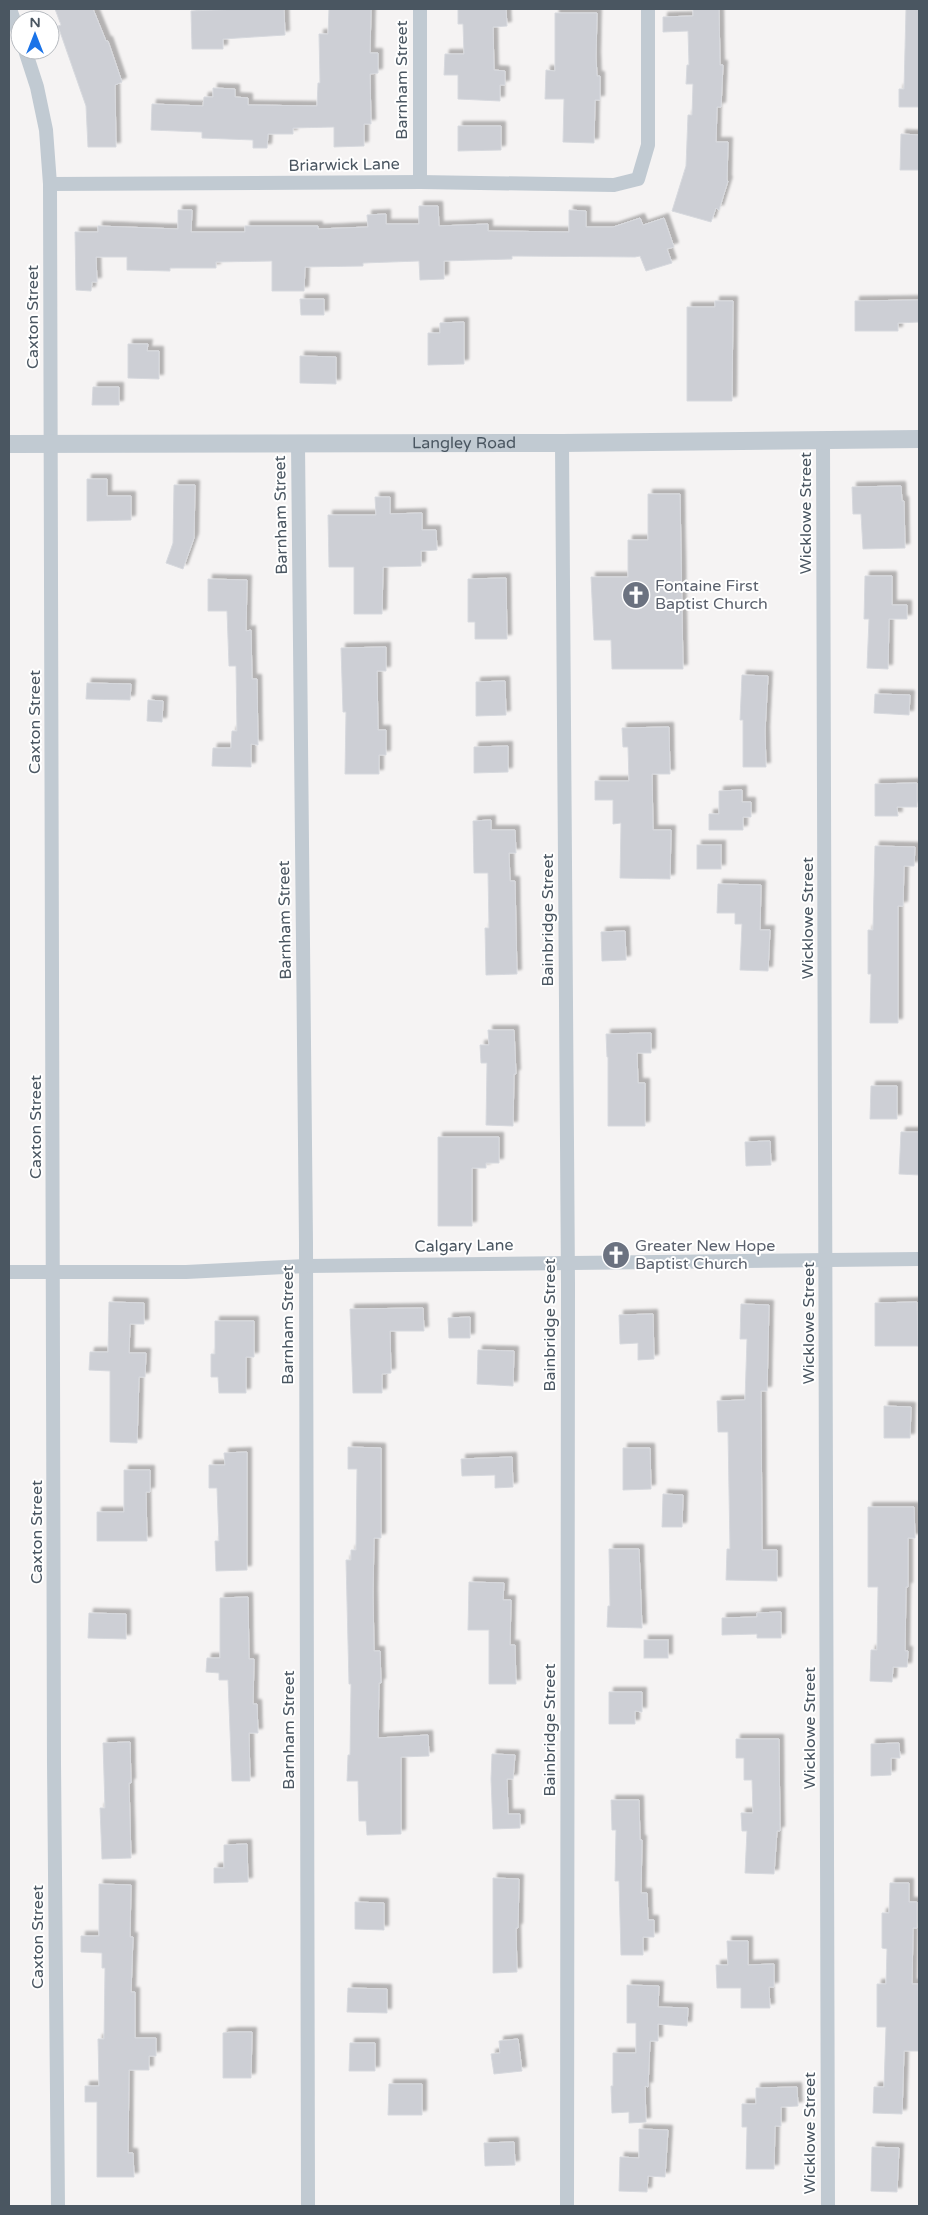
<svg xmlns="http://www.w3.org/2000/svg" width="928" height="2215" font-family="'Varela Round',sans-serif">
<defs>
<filter id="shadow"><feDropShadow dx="4.5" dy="-4.5" stdDeviation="1" flood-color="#0004"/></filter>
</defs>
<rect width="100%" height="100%" fill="#f5f3f3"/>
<!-- building -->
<g fill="#cdcfd5" stroke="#d7d9de" filter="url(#shadow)">
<path d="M55 9H93L106 41H108L122 82 115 85 116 147H88L86 106 58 26 61 25Z"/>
<path d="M241 9H284L285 35 223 39V49H192L191 11Z"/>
<path d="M329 9H371L370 53H378V73L370 74 371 124H364V146L334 147V127L293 128V134H268L267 148H253V140L202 138V132L151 130 152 104 203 106 204 97H213V88L235 89V97L248 98V105L317 106 318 83H320L319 34H328Z"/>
<path d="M458 9H506L507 26 493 27 494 70 505 71V85H500V101L458 99V75H444L445 54H464L463 24H458Z"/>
<path d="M693 9H719L720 65H723L721 107H717L716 142H728L727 180 728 181 719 210 716 208 711 222 672 211 686 166 688 115H692L693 84H686L687 65H689L688 31 663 32V17L693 16Z"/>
<path d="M906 9H919V107H899V89H904Z"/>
<path d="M555 13H597L596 57 597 76H600V100H595L594 143 563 142 564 99H545L546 70 555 71Z"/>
<path d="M458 126H501V150L458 151Z"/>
<path d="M901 134 919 135V170H900Z"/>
<path d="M419 206H438L439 226 488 224V231L569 232V210L586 211V227H613L640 218 643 225 664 218 674 247 667 249 672 263 646 271 640 256 635 257 512 256V259L444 261V279L420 280 419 261 363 263V266L305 267 304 291H272V261L216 262V268H170V271L127 270V257H96L97 282H92L91 291 76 290 75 232H98V226L178 229V210H192L191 232H245V226H318V229L368 227 367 215 386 214V224H419Z"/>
<path d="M300 299H324V315H301Z"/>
<path d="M919 300V322L898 323V331H855V301Z"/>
<path d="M715 301H733L732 401H687V307H715Z"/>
<path d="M464 322V364L428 365V333H440V323Z"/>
<path d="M128 344H148L147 351H159V379L128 378Z"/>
<path d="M300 356 336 357V384L300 383Z"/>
<path d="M93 387H119V405H92Z"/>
<path d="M87 479H107V496H131V520L87 521Z"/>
<path d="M174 485H195L194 538 183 569 166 563 173 543Z"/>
<path d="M901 486 902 501H904L905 548 863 549 861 514H853L852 487Z"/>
<path d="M648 494H680L683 669H612L611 640H594L591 577H628V540H648Z"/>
<path d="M375 497H390V514L422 513V530H436L437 550 421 551V566L383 567 382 614H354V567H329L328 515H376Z"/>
<path d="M865 576H892V605H907V619H889L888 669 867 668 869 619H864Z"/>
<path d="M506 578 507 639H475V622H468V579Z"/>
<path d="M208 579 247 580 246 631 251 630 252 679H257L258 745 251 744V767L212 766 213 748H231L232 731H237L236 666H229L227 611H208Z"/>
<path d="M386 647V671H377L378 730H386V755H379V774H345L346 712H343L341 648Z"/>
<path d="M742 675 768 676 765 731 766 767H743V720H740Z"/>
<path d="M505 681 506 715 476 716V682Z"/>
<path d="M87 683 131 684 130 700 86 699Z"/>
<path d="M875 694 910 695 909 715 874 713Z"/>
<path d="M148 700 163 701 162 722 147 721Z"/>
<path d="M669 727 670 774H652L653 830H671L670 879 620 878 621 823 613 824V800H595V781H629L628 747H623L622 728Z"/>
<path d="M508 746V772L474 773V747Z"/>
<path d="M917 783V807H897L898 816H875V784Z"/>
<path d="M742 790V802H751V817H743V830H709V814H719V791Z"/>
<path d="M491 820V830H515L516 853H509L510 881H515L517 974 486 975 485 928H489L488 873H474L473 821Z"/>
<rect x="697" y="845" width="24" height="24"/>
<path d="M875 846 915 847 914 866H904L903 906H898V1023H870L871 974H868V930H873Z"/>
<path d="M718 884 761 885 760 930H770L768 971 740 970 742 924H735V913H717Z"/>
<path d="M625 931 626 960 602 961 601 932Z"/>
<path d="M488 1030H514L516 1074H514L513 1126 486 1125 487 1063H481L480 1045H489Z"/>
<path d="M651 1033V1053H637L638 1083H645V1126H608V1057H607L606 1034Z"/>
<path d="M871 1086H897V1119H870Z"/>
<path d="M901 1132H919V1175L899 1174Z"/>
<path d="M438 1137H499V1163H486V1168H472V1226H438Z"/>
<path d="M770 1141 771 1165 746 1166 745 1142Z"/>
<path d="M109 1302 144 1303V1324H130L129 1353H146L145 1377H139L137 1443 110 1442V1371L89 1370 90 1352H108Z"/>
<path d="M917 1302 918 1346H875V1303Z"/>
<path d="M741 1304 769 1305 767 1391H761L762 1550H777V1581L726 1580 727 1549H730L728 1432H718L717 1401 745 1400 747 1339H740Z"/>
<path d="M423 1308 424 1331H390L391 1373 382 1374V1393H353L350 1309Z"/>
<path d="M653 1314 654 1359 638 1360V1343L620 1344 619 1315Z"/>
<path d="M470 1317V1338H449L448 1318Z"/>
<path d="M215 1321H254V1357H246V1393H219L218 1377H211V1354H215Z"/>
<path d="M478 1350 514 1351 513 1386 477 1384Z"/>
<path d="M884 1406 911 1407 910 1438H884Z"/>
<path d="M348 1447 381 1448V1538H374L373 1593 374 1651H380L381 1683H379L378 1738 428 1735 429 1756 401 1757V1834L367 1835 366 1821H359L358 1781H347L348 1755H350L351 1684H349L346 1560H351V1550H356L357 1469H348Z"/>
<path d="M623 1448H650L651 1489 623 1490Z"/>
<path d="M247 1452V1570L216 1571 215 1541H219L217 1488H209V1465H225L224 1453Z"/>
<path d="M512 1457 513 1487 495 1488V1475L462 1476 461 1459Z"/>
<path d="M124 1470H150V1492H146L147 1541H97V1512H124Z"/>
<path d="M663 1494 683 1495 682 1527H662Z"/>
<path d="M868 1507H914L915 1538H908V1587H906L905 1651H908L907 1667H893L892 1682 870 1681 871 1650H877L878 1587H868Z"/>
<path d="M609 1549H639L642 1628 607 1627 608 1606H610Z"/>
<path d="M469 1582 504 1583 503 1600H511L510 1645H515L516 1684H489V1630H468Z"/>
<path d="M248 1597 249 1659H254L253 1704H257L258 1733H249L250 1781H232L228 1680H219V1673L206 1672 207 1658H220V1598Z"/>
<path d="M781 1612V1638H757V1634L722 1635V1618L757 1617V1613Z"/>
<path d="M89 1613 126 1614V1639L88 1638Z"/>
<rect x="644" y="1640" width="24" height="18"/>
<path d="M609 1692H642V1712L635 1711V1724H609Z"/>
<path d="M736 1739H779L780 1831H777L774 1874 745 1873 747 1831H742L741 1813H753L752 1780H744V1758H736Z"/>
<path d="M130 1742 131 1783H129L131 1858 102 1859 100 1808H105L103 1743Z"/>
<path d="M899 1743 900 1758H891V1775L871 1776V1744Z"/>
<path d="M492 1754 515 1755 513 1779H507L508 1814H520V1828L493 1829 491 1779Z"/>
<path d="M611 1800H639L640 1840H642L641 1893H647L648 1920H654V1937H643V1955H621L619 1881H615L616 1830H612Z"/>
<path d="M247 1844 248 1882 214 1883V1868H224V1845Z"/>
<path d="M493 1878 519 1879 518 1928H516L517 1972 493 1973Z"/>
<path d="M890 1883H909V1902H917V1928H913L912 1984H918L919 2051H904L902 2114 873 2113 874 2087H884L886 2027H877V1984H886L887 1949 882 1948V1913H889Z"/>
<path d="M99 1884 131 1885 130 1937H133L131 1992H135V2038H156V2056H149V2070H129L128 2153H133L134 2177H97V2102H85V2086H99L98 2039H104L105 1968H102V1953L81 1952V1936H99Z"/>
<path d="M355 1902 384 1903V1930L355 1929Z"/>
<path d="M727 1941H748V1965L774 1964V1987H769L770 2008H741V1988H717L716 1965H728Z"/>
<path d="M627 1985 659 1986 658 2007 688 2008 687 2026 658 2024V2041H650L648 2087 645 2086 646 2122 629 2123V2112L612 2113 611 2086H613V2053H636V2023H627Z"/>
<path d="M348 1988 387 1989V2013L347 2012Z"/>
<path d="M233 2032H252L251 2078H223V2033Z"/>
<path d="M518 2039 522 2071 494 2074 491 2054 500 2053 499 2041Z"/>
<path d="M350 2043H375V2071H349Z"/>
<path d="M389 2084H422V2115H388Z"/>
<path d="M797 2087 798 2106 781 2107V2126H775L774 2169H746L747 2127H742V2104H756V2088Z"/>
<path d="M639 2129 668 2130 665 2177 648 2176 647 2192 619 2191 620 2157 639 2158Z"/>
<path d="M514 2142 515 2165 485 2166 484 2143Z"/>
<path d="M872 2147 899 2148 897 2192 871 2191Z"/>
</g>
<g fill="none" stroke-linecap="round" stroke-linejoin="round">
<!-- minor -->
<g stroke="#c1cad2" stroke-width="14">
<path d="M10 9 20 37"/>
<path d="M25 50 37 87 46 130 50 184 54 1763 58 2206"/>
<path d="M420 182V9"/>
<path d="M50 184 420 182 614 185 638 179 648 145V9"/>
<path d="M823 440 828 2206"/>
<path d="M562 443 568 1284 567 2206"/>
<path d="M298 444 306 1243 308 2206"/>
<path d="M9 1272H186L306 1266 919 1259"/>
</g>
<!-- tertiary -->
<path stroke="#c1cad2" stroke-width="18" id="s1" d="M9 444 562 443 919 439"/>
</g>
<!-- icons -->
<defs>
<g id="church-disc" transform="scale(1.4375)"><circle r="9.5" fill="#6b7280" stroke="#fff"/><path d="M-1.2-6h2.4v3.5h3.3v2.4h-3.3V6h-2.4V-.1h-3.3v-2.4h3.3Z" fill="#fff"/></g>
</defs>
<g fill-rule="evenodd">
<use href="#church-disc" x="636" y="595"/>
<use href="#church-disc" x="616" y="1255"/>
</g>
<g text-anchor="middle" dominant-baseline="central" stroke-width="4" stroke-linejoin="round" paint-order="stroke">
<!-- street labels -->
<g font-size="16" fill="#4a5661" stroke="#fff">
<text transform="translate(402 80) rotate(-90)">Barnham Street</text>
<text transform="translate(344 165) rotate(-1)">Briarwick Lane</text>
<text transform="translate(33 317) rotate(-90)">Caxton Street</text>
<text stroke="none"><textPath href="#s1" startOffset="455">Langley Road</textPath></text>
<text transform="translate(806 513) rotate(-90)">Wicklowe Street</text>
<text transform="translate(281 515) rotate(-91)">Barnham Street</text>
<text transform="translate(35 722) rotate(-90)">Caxton Street</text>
<text transform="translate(808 918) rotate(-90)">Wicklowe Street</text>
<text transform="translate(285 920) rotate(-91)">Barnham Street</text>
<text transform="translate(548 920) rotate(-90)">Bainbridge Street</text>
<text transform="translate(36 1127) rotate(-90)">Caxton Street</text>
<text transform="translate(464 1246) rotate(-1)">Calgary Lane</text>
<text transform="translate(809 1323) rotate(-90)">Wicklowe Street</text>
<text transform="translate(288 1325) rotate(-90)">Barnham Street</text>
<text transform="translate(550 1325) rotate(-90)">Bainbridge Street</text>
<text transform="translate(37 1532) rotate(-90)">Caxton Street</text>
<text transform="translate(810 1728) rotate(-90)">Wicklowe Street</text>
<text transform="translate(289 1730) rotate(-90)">Barnham Street</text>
<text transform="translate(550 1730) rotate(-90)">Bainbridge Street</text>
<text transform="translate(38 1937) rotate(-90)">Caxton Street</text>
<text transform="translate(810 2133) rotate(-90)">Wicklowe Street</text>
</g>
<!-- worship labels -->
<g font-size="16" fill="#5b616d" stroke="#fff" text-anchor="start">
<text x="655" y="586">Fontaine First<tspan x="655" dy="18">Baptist Church</tspan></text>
<text x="635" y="1246">Greater New Hope<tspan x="635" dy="18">Baptist Church</tspan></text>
</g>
</g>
<!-- border -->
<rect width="928" height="2215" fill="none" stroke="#4a5661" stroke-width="20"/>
<!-- north arrow -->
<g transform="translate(35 35)"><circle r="24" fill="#ffffff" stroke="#b7bbc0"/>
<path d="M0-4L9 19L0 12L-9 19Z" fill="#1a73e8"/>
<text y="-8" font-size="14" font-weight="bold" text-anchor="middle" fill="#4a5661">N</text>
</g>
</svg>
